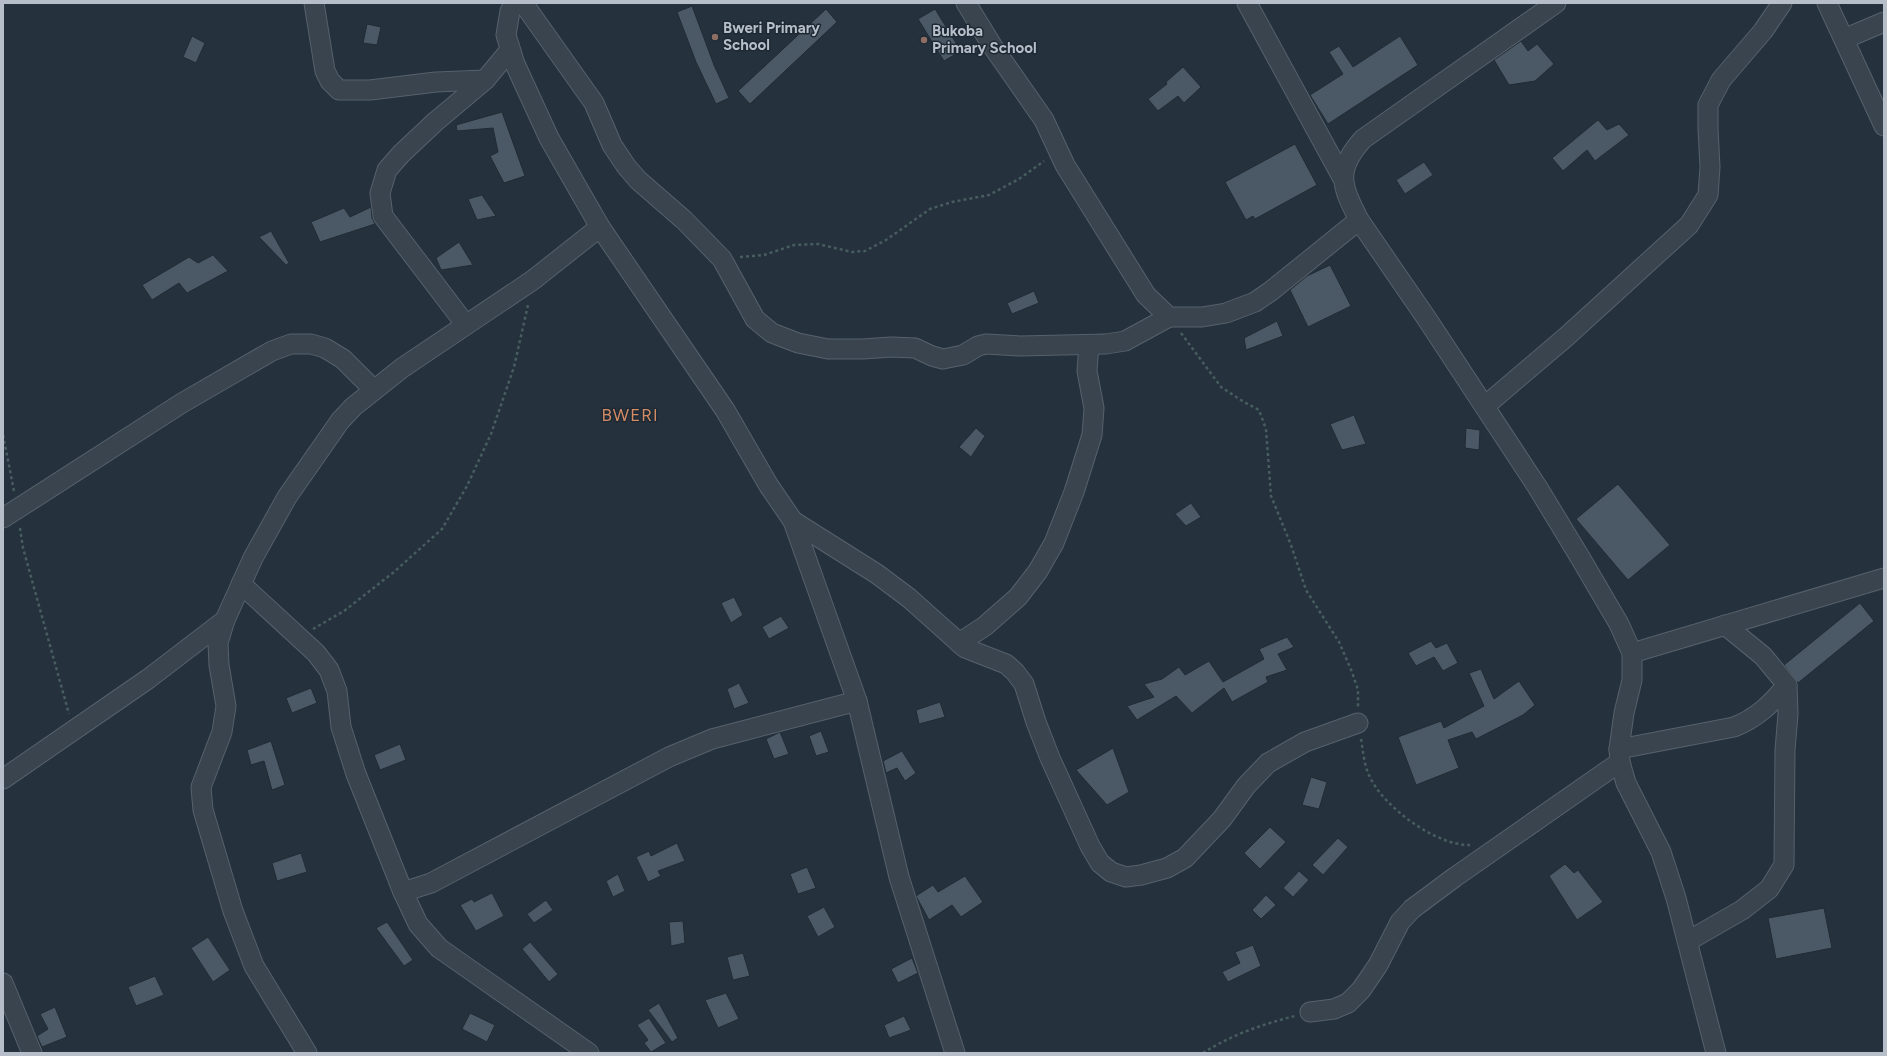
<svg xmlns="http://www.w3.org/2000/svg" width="1887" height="1056" font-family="Figtree,sans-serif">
<rect width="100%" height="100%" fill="#25323e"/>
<!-- building -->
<g fill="#4b5967" stroke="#202b35">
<path d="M692 6 714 65 729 98 716 104 696 62 677 12Z"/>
<path d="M826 9 837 22 750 104 738 91Z"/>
<path d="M935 9 961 51 944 61 918 19Z"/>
<path d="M367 24 381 27 377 45 363 43Z"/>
<path d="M192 36 205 43 196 63 183 57Z"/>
<path d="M1400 36 1418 65 1328 124 1310 95 1343 74 1329 52 1339 46 1353 67Z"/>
<path d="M1521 41 1528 51 1537 44 1554 64 1535 81 1509 85 1494 60Z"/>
<path d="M1183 67 1201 87 1184 103 1178 96 1158 111 1148 99 1167 84 1166 82Z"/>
<path d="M502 112 525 176 504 183 490 156 498 152 493 128 457 131 456 125Z"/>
<path d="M1598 120 1607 130 1619 124 1629 135 1595 161 1587 150 1563 171 1552 158Z"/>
<path d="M1295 144 1317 185 1255 219 1253 216 1246 220 1225 182Z"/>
<path d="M1424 162 1433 175 1405 194 1396 180Z"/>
<path d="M482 195 496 216 477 220 468 199Z"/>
<path d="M371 207 372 218 375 224 320 242 311 222 344 208 350 217Z"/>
<path d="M271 231 289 263 286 265 259 237Z"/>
<path d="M459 242 473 265 441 270 436 258Z"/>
<path d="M213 255 228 271 187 293 179 283 152 300 142 285 189 257 198 263Z"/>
<path d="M1330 265 1351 306 1308 327 1290 290 1307 276Z"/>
<path d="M1034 291 1039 303 1012 314 1007 303Z"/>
<path d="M1277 321 1283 336 1246 350 1244 338Z"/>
<path d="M1354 415 1366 444 1342 450 1330 424Z"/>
<path d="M976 428 985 436 971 457 959 447Z"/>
<path d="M1466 428 1480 430 1479 450 1465 448Z"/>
<path d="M1618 484 1670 545 1628 580 1576 519Z"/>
<path d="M1191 503 1201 517 1186 526 1175 514Z"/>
<path d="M734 597 743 615 731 623 721 603Z"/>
<path d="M1860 603 1874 621 1798 683 1784 665Z"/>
<path d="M781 616 789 628 769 639 762 627Z"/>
<path d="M1287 637 1294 647 1278 654 1287 670 1266 677 1268 682 1232 702 1224 688 1192 713 1176 696 1137 720 1127 706 1154 697 1144 684 1162 679 1179 667 1185 675 1209 661 1223 682 1264 659 1259 649Z"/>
<path d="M1431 641 1436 648 1447 643 1458 663 1443 671 1434 657 1416 666 1408 653Z"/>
<path d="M1481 669 1494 699 1519 681 1535 705 1523 715 1476 739 1472 732 1448 740 1459 768 1416 785 1398 737 1441 721 1444 728 1484 706 1469 673Z"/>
<path d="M739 683 749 703 734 709 727 689Z"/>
<path d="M311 688 317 703 292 713 286 698Z"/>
<path d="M940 702 945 717 919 724 916 710Z"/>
<path d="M821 731 829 752 816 756 809 736Z"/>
<path d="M780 732 789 754 774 759 766 739Z"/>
<path d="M271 741 285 785 272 790 264 761 251 765 247 750Z"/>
<path d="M400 744 406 760 380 770 374 755Z"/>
<path d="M1113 748 1129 792 1107 805 1076 770Z"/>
<path d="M902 751 916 773 905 781 897 768 886 773 883 761Z"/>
<path d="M1311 777 1327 782 1319 809 1302 805Z"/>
<path d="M1270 827 1286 842 1260 869 1244 853Z"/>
<path d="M1338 838 1348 847 1323 875 1312 865Z"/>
<path d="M677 843 685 861 658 871 661 876 648 882 636 857 649 851 651 856Z"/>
<path d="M301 853 307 872 277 881 272 863Z"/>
<path d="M1565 864 1574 873 1578 870 1603 902 1577 920 1549 876Z"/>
<path d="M807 867 816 888 798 894 790 874Z"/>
<path d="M1299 871 1309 880 1293 897 1283 888Z"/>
<path d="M618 874 625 891 613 897 606 881Z"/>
<path d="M965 876 983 902 961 917 952 905 929 920 916 896 933 885 938 892Z"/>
<path d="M492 893 504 916 476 931 460 905 472 899 474 902Z"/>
<path d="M1266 895 1276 905 1261 919 1252 910Z"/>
<path d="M546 900 553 910 534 923 527 914Z"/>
<path d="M824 907 835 927 818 937 807 916Z"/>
<path d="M1824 908 1832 948 1776 959 1768 918Z"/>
<path d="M683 921 685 943 671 946 669 922Z"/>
<path d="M387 922 413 960 404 966 376 928Z"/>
<path d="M208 937 230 970 213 982 191 948Z"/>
<path d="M530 942 558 974 549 982 522 949Z"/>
<path d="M1253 945 1261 966 1228 982 1222 972 1240 963 1235 952Z"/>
<path d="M743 953 750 976 733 980 727 957Z"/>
<path d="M912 958 918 973 898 983 891 969Z"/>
<path d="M155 976 164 995 136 1006 128 987Z"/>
<path d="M726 993 739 1019 718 1028 705 1000Z"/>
<path d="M659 1003 678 1038 672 1042 648 1010Z"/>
<path d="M55 1007 67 1037 42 1047 37 1036 48 1029 40 1014Z"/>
<path d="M470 1013 495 1025 487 1042 462 1029Z"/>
<path d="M904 1016 911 1030 889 1038 884 1025Z"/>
<path d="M649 1018 666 1043 651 1052 644 1043 648 1040 637 1025Z"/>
</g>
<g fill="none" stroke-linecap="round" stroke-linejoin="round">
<!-- minor casing -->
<g stroke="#57616c" stroke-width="21">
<g id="minor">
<path d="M314 3 325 71 330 81 339 90H370L436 82 485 80"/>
<path d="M516 3 510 11 506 35 515 64 549 138 600 227 725 410 769 486 793 521 857 701 899 877 955 1053"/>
<path d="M523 3 594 103 612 145 626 166 638 180 684 220 722 259 755 319 772 333 798 343 828 349H863L891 347 915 348 932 356 943 359 963 355 978 346 986 344 1020 346 1106 344 1125 341 1169 317"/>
<path d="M966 3 993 47 1044 120 1065 165 1146 295 1169 317H1202L1226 313 1255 302 1271 291 1359 220"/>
<path d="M1247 3 1342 177"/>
<path d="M1556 3 1363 139C1335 170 1341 185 1359 220L1427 319 1538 488 1581 559 1619 624 1632 653V680L1624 713 1619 749 1620 762 1626 783 1661 852 1676 898 1716 1053"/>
<path d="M1827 3 1884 126"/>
<path d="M1844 39 1884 22"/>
<path d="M466 325 383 216 380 193 387 170 401 154 435 122 485 80 510 50"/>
<path d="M1485 406 1566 337 1689 225 1708 195 1710 167 1708 128V105L1721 80 1763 31 1782 3"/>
<path d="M3 518 182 403 272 351 291 344H311L325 348 343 359 374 390"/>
<path d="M793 521 877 574 909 598 965 648 1006 664 1015 672 1024 684 1036 722 1050 758 1090 846 1100 863 1111 872 1126 877 1141 875 1167 868 1185 858 1222 819 1246 786 1268 763 1305 742 1358 723"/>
<path d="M241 584 316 653 329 670 337 691 341 727 356 774 403 892 418 924 439 948 589 1053"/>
<path d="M959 643 985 626 1018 597 1038 571 1054 543 1074 492 1092 435 1094 408 1087 371 1089 345"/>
<path d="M1632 653 1884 578"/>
<path d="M1619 749 1734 727C1757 718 1771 704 1787 685"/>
<path d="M3 779 148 679 225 620"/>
<path d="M403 892 431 883 669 757 712 739 857 701"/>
<path d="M1688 941 1742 910 1769 889 1784 865 1785 750 1788 714 1787 685 1763 656 1725 625"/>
<path d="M3 983 32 1053"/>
<path d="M1310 1012 1334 1009 1348 1003 1361 990 1378 965 1400 922 1412 909 1455 877 1620 762"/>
<path d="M307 1053 254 966 233 911 203 810 201 787 222 732 226 706 219 665 218 643 225 620 253 558 287 497 340 421 353 407 402 368 533 280 600 227"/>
</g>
</g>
<!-- path -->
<g stroke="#475d5e" stroke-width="2.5" stroke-dasharray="3 3" stroke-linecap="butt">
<path d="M740 257 764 255 794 245 818 244 852 252 865 251 886 240 930 209 952 202 989 195 1019 179 1044 161"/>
<path d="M1181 333 1221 387 1244 402 1259 410 1266 429 1271 496 1291 545 1306 590 1339 642 1352 672 1358 690V707"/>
<path d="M3 435 14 491"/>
<path d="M20 528 23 548 69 714"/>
<path d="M313 629 344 611 394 572 442 529 467 486 491 434 514 367 528 305"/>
<path d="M1361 739C1363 750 1364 765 1369 775 1382 806 1436 846 1470 845"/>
<path d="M1203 1053C1231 1035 1263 1024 1295 1016"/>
</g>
<!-- minor -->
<use href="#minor" stroke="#39444e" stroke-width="19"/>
</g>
<!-- markers -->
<g fill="#8d6e63" stroke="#1e2933" stroke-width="1.5">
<circle cx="715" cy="37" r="4"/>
<circle cx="924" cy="40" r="4"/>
</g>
<g text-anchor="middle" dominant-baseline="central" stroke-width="3" stroke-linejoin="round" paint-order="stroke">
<!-- poi labels -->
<g font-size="15" font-weight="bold" fill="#b5bec9" stroke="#1e2933" text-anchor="start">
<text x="723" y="28">Bweri Primary<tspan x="723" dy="17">School</tspan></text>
<text x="932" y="31">Bukoba<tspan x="932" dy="17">Primary School</tspan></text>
</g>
<!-- quarter labels -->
<g font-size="17" letter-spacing="1" fill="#d38c66" stroke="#1e2933">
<text x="630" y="415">BWERI</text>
</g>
</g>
<!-- border -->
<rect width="1887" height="1056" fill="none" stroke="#b5bec9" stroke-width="8"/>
</svg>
